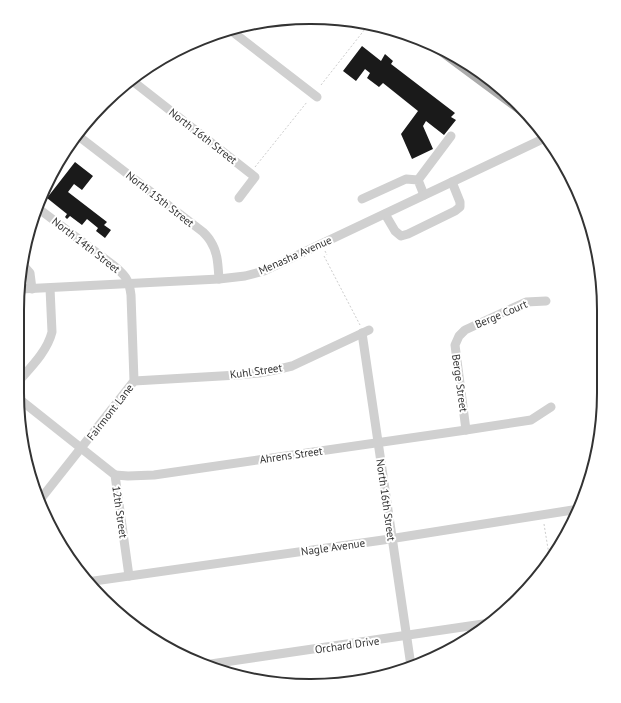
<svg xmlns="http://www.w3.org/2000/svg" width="621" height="703" font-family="'PT Sans',sans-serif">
<rect width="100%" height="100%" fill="#fff"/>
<!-- building -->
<g fill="#1a1a1a">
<path d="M362 46 381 61 385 54 393 61 391 64 455 113 451 117 456 120 444 135 426 121 423 126 433 149 412 159 401 134 418 111 383 83 379 87 367 78 370 73 365 69 356 81 343 71Z"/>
<path d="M75 162 93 176 82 190 74 184 68 192 107 222 104 225 111 230 105 238 96 231 98 228 87 219 82 225 70 216 67 219 65 217 67 214 47 198Z"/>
</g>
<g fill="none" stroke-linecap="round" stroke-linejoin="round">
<!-- path -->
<g stroke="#cdcdcd" stroke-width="1" stroke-dasharray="2 2" stroke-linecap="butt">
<path d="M321 85 369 24"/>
<path d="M255 167 307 102"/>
<path d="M325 251 327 255"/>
<path d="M324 256 360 325"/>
<path d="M544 524 550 561"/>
</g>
<!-- minor -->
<g stroke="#d0d0d0" stroke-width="9">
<path d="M229 29 317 97"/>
<path d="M130 79 255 177 239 198"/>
<path d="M77 135 203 232C206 235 209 238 211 242 218 253 218 266 219 279"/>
<path d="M418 180 451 136"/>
<path d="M362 199 406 179 418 180 424 195"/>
<path d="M385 214 395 231 401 236 408 234 455 211 460 207V202L452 182"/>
<path d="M22 264 30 273 32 289"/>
<path d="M21 289 219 279 245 276 264 271 547 137"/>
<path d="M362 333 411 666"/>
<path d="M134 381 238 375 259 373 275 370 292 366 369 330"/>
<path d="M17 383C30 368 47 352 52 332L50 288"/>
<path d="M18 398 115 475 129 576"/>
<path d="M466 430 455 345 459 336 465 330 526 302 546 301"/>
<path d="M115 475 128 476 154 475 466 430 531 420 551 407"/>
<path d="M39 501 134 381 131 295C129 279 125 275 113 265L39 209"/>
<path d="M87 582 383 540 579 509"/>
<path d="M204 665 490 623"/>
</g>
<!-- major -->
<path stroke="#ababab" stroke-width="11" d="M437 47 526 113"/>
</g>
<g text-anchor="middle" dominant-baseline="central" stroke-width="4" stroke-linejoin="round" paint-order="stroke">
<!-- street labels -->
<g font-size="11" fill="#333" stroke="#fff">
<text transform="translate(203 136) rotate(38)">North 16th Street</text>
<text transform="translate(160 199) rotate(38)">North 15th Street</text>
<text transform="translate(86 245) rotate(38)">North 14th Street</text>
<text transform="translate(295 255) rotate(-24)">Menasha Avenue</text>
<text transform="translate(501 314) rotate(-23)">Berge Court</text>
<text transform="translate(256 371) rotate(-8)">Kuhl Street</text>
<text transform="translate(460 383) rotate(82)">Berge Street</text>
<text transform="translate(110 412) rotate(-52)">Fairmont Lane</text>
<text transform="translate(291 455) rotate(-8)">Ahrens Street</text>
<text transform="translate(386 500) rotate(82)">North 16th Street</text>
<text transform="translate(120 512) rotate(82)">12th Street</text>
<text transform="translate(333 547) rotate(-8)">Nagle Avenue</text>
<text transform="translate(347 645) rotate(-8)">Orchard Drive</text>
</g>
</g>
<!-- crop -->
<path d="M0 0H621V703H0ZM310 24H311A286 286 0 0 1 597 310V393A286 286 0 0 1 311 679H310A286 286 0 0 1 24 393V310A286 286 0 0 1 310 24Z" fill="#fff" fill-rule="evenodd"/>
<path fill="none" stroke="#333" stroke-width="2" d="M310 24H311A286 286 0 0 1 597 310V393A286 286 0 0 1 311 679H310A286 286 0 0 1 24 393V310A286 286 0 0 1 310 24Z"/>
</svg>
